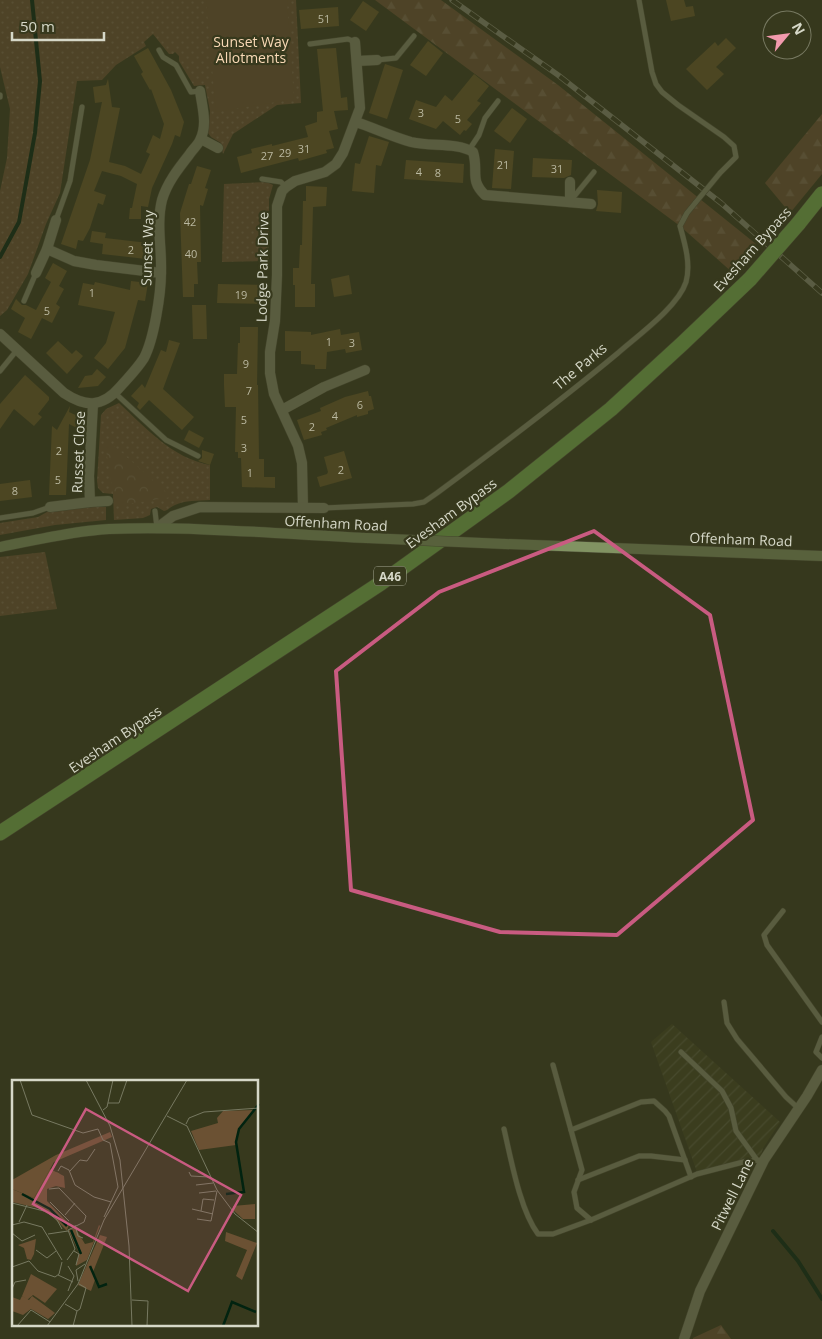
<svg xmlns="http://www.w3.org/2000/svg" width="822" height="1339" font-family="'Open Sans',sans-serif">
<defs>
<pattern id="industrial-furrows" width="10" height="10" patternUnits="userSpaceOnUse" patternTransform="scale(1.25)"><rect width="10" height="10" fill="#414421"/><path d="M-1 1l2-2M0 10L10 0M9 11l2-2" fill="none" stroke="#5c5e40"/></pattern>
<pattern id="grass-dots" width="8" height="8" patternUnits="userSpaceOnUse" patternTransform="scale(1.25)"><rect width="8" height="8" fill="#6b5133"/><path d="M2 2h.1M6 6h.1" fill="none" stroke="#7f694f" stroke-width="1.8" stroke-linecap="round"/></pattern>
<pattern id="forest-firs" width="22" height="20" patternUnits="userSpaceOnUse" patternTransform="scale(1.25)"><rect width="22" height="20" fill="#6b5133"/><path d="M5 1l3.5 6h-7zM16 11l3.5 6h-7z" fill="#7f694f"/></pattern>
<pattern id="park-crowns" width="20" height="18" patternUnits="userSpaceOnUse" patternTransform="scale(1.25)"><rect width="20" height="18" fill="#6b5133"/><path d="M2 6a3 3 0 1 1 6 0M12 15a3 3 0 1 1 6 0" fill="none" stroke="#7f694f"/></pattern>
</defs>
<rect width="100%" height="100%" fill="#37391d"/>
<!-- industrial -->
<path fill="url(#industrial-furrows)" d="M672 1024 780 1122 763 1148 761 1156 697 1172 651 1042Z"/>
<!-- grass -->
<g fill="url(#grass-dots)">
<path d="M0 0H296L301 103 277 105 233 134 223 154 221 143 211 137 208 133 210 111 205 85 194 86 179 61V56L175 52 173 54H169L153 34 144 42 146 46 116 65 102 80 77 81 60 193 46 224 28 274 7 310 0 316V191L7 158 10 109 0 67Z"/>
<path d="M267 182 273 185 269 199V261L222 262 224 184Z"/>
<path d="M119 403C146 428 172 458 210 465V500C198 501 185 500 175 505 170 507 169 510 164 511L157 507 151 509 150 515 143 518 114 520 113 494 103 493 98 488 97 481 101 415 106 409Z"/>
<path d="M87 507H106V520L55 525 0 535V523L38 517 47 512Z"/>
<path d="M45 552 57 609 0 616V557Z"/>
</g>
<!-- forest -->
<g fill="url(#forest-firs)">
<path d="M375 0H441L558 85 756 244 733 273 680 226Z"/>
<path d="M822 114V174L790 213 765 183Z"/>
<path d="M721 1325 731 1339H693V1338Z"/>
</g>
<!-- park -->
<path fill="url(#park-crowns)" d="M104 437 172 497 115 506Z"/>
<!-- garden -->
<path fill="#6b5133" d="M206 0H287L294 99 216 112Z"/>
<g fill="none" stroke-linecap="round" stroke-linejoin="round">
<!-- stream -->
<g stroke="#012310" stroke-width="4">
<path d="M0 257 19 222 35 133 40 81 32 0"/>
<path d="M773 1231 798 1261 822 1299"/>
</g>
</g>
<!-- building -->
<g fill="#665729">
<path d="M666 0H684L686 7 693 6 695 16 671 21Z"/>
<path d="M363 1 379 12 366 31 350 20Z"/>
<path d="M338 7 339 26 301 29 299 10Z"/>
<path d="M726 38 736 48 716 67 724 74 707 90 686 69 715 42 718 46Z"/>
<path d="M428 41 443 53 426 76 410 65Z"/>
<path d="M148 48 171 90 184 122 180 137 175 135 172 144 152 188 148 207 141 206V219H129L130 208H132L137 184 121 176 102 171 94 191 106 195 103 205 98 203 90 228 83 241 78 240 76 249 61 244 90 160 102 102 95 103 93 87 106 85 108 79 112 107 120 108 109 162 125 166 141 174 150 154 146 152 153 135 160 139 164 124 151 89 150 90 141 74 143 72 134 56Z"/>
<path d="M336 48 341 98 347 97 348 110 334 111 338 129 329 131 334 148 326 150 327 153 299 161 298 158 241 173 237 157 252 153 251 149 272 144V146L308 137 305 126 317 122V112L323 111 317 49Z"/>
<path d="M385 64 403 70 387 119 369 113Z"/>
<path d="M474 74 489 86 477 101 481 103 467 120 472 124 466 131 464 130 460 135 443 121 436 129 409 119 416 100 436 107 445 95 452 101Z"/>
<path d="M512 108 527 119 510 143 494 131Z"/>
<path d="M369 136 389 142 381 166 376 165 374 193 352 191 355 163 360 164Z"/>
<path d="M495 149 514 151 511 189 492 188Z"/>
<path d="M533 158 572 160 571 175 564 178 532 177Z"/>
<path d="M406 160 464 164 463 183 404 179Z"/>
<path d="M197 166 211 170 205 188 208 189 203 206 200 205 201 262H197L198 284H194V297H183L180 213 189 184H191Z"/>
<path d="M306 186 327 187 326 206 313 207 311 284H315V307H295V285H293V268H299L300 245H302L303 201H306Z"/>
<path d="M597 190 622 192 621 213 596 211 598 204Z"/>
<path d="M92 231 106 233 105 238 148 243 146 259 102 254 103 244 90 242Z"/>
<path d="M53 263 67 271 59 286 64 289 56 304 60 307 52 323 42 318 31 339 18 332 25 318 11 309 16 299 22 305H26L36 310 51 282 45 278Z"/>
<path d="M349 275 352 294 334 297 331 279Z"/>
<path d="M131 281 148 283 145 301 138 300 125 348 108 369 94 358 106 343 115 312 78 305 83 283 94 285 95 282 130 290Z"/>
<path d="M218 284 266 285V304L217 303Z"/>
<path d="M192 305H206L207 339H193Z"/>
<path d="M240 327H258L257 385H258L259 459H264V477H275V488L242 487 241 458H238V452H235L236 407H225L224 385V374H237L238 343H240Z"/>
<path d="M340 329 341 335 359 332 362 350 346 353 345 349 327 352 326 369H315V365L301 364V351H285V331L311 332V335Z"/>
<path d="M169 340 180 343 163 389 194 417 182 430 149 400 140 410 137 407 139 403 131 396 142 384 145 388 161 350 166 352Z"/>
<path d="M58 341 72 354 76 350 83 356 67 374 46 353Z"/>
<path d="M97 369 106 377 98 386 78 388 85 376 92 375Z"/>
<path d="M25 375 49 397V400L38 414 42 417 34 426 14 409 0 429V404Z"/>
<path d="M368 391 369 396H371L374 409 368 411V414L357 417V415L326 428 327 430 321 432 322 435 304 440 297 420 321 411 320 408 345 397Z"/>
<path d="M70 406 69 412 82 418 77 428 69 424 66 495H49L52 426 57 430Z"/>
<path d="M189 430 204 438 199 448 184 440Z"/>
<path d="M202 450 214 454 210 465 198 461 202 458Z"/>
<path d="M344 451 352 478 320 487 317 477 327 474 328 472 324 457Z"/>
<path d="M30 480 32 497 0 501V484Z"/>
</g>
<g fill="none" stroke-linecap="round" stroke-linejoin="round">
<!-- lane casing -->
<g stroke="#52543c" stroke-width="6">
<g id="lane">
<path d="M639 0 652 72 656 84 662 92 678 105 724 137 734 146 736 157 720 173"/>
<path d="M310 44 348 39 355 42"/>
<path d="M159 50 163 57 176 65 191 92 200 91"/>
<path d="M377 60 396 58 414 36"/>
<path d="M0 95V97"/>
<path d="M469 150 479 135 485 118 498 101"/>
<path d="M262 179 281 182 286 187"/>
<path d="M572 199 594 172"/>
<path d="M56 220 70 181 82 107"/>
<path d="M24 301 36 273"/>
<path d="M0 371 17 350"/>
<path d="M115 393 166 440 198 456"/>
<path d="M324 508 413 504 424 502 437 493C498 448 559 402 618 353 637 336 678 307 686 282 691 264 685 244 680 226L687 213 696 202"/>
<path d="M155 511 157 528"/>
<path d="M0 518 33 513 50 507"/>
<path d="M783 911 764 935 767 945 822 1022"/>
<path d="M724 1002 727 1023 737 1039 786 1097 798 1108"/>
<path d="M822 1037 816 1052 822 1058"/>
<path d="M681 1052 722 1091 731 1108 736 1131 757 1160"/>
<path d="M553 1065 582 1170 574 1192 577 1208 591 1220"/>
<path d="M504 1129C511 1159 520 1210 538 1234H553L591 1220 697 1174 747 1161 764 1160"/>
<path d="M571 1130 641 1102 654 1101 665 1111 669 1116 691 1177"/>
<path d="M578 1180 639 1156H651L685 1160"/>
</g>
</g>
<!-- street casing -->
<g stroke="#52543c" stroke-width="11">
<g id="street">
<path d="M357 61 377 60"/>
<path d="M356 122C374 128 393 137 411 142 431 147 456 142 473 152 479 171 469 180 485 195L591 204"/>
<path d="M201 139 218 148"/>
<path d="M570 202V182"/>
<path d="M47 249 74 261 96 265 161 273"/>
<path d="M36 273 47 249 56 220"/>
<path d="M0 334 64 393C85 407 102 408 120 387 128 378 137 369 144 358 154 339 161 294 161 272 162 249 156 224 162 200 167 183 178 169 189 155 192 150 198 145 200 140 208 125 202 106 200 91"/>
<path d="M93 404 89 476 90 502 108 501"/>
<path d="M282 410 324 387 365 370"/>
<path d="M50 507 90 502"/>
<path d="M303 508 302 463 298 446 274 394 270 373V352L275 321 277 275V206L282 191 286 187 295 181 325 172 336 164 343 153 360 108 355 42"/>
<path d="M157 528 173 516 200 507 324 508"/>
<path d="M684 1339 700 1291 764 1160 807 1096 822 1070"/>
</g>
</g>
<!-- secondary casing -->
<g stroke="#52543c" stroke-width="11">
<g id="secondary">
<path d="M505 544 822 556"/>
<path d="M0 547C36 540 73 531 109 529 195 526 281 534 367 538"/>
</g>
</g>
<!-- highway casing -->
<g stroke="#52543c" stroke-width="16">
<g id="highway">
<path d="M798 224 822 194"/>
<path d="M0 833 381 583 509 491 611 409 683 343 750 279"/>
</g>
</g>
<!-- lane -->
<use href="#lane" stroke="#848769" stroke-width="5"/>
<!-- street -->
<use href="#street" stroke="#848769" stroke-width="10"/>
<!-- secondary -->
<use href="#secondary" stroke="#819362" stroke-width="10"/>
<!-- highway -->
<use href="#highway" stroke="#79af51" stroke-width="15"/>
<!-- rail casing -->
<g stroke="#868872" stroke-width="5.5">
<path id="rail" d="M452 0 558 75 721 203 822 293"/>
</g>
<!-- rail -->
<use href="#rail" stroke="#37391d" stroke-width="4" stroke-dasharray="11" stroke-linecap="butt"/>
<!-- lane-bridge casing -->
<g stroke="#52543c" stroke-width="6" stroke-linecap="butt">
<path id="lane-bridge" d="M696 202 720 173"/>
</g>
<!-- secondary-bridge casing -->
<g stroke="#52543c" stroke-width="11" stroke-linecap="butt">
<path id="secondary-bridge" d="M367 538 505 544"/>
</g>
<!-- highway-bridge casing -->
<g stroke="#52543c" stroke-width="16" stroke-linecap="butt">
<path id="highway-bridge" d="M750 279 798 224"/>
</g>
<!-- lane-bridge -->
<use href="#lane-bridge" stroke="#848769" stroke-width="5"/>
<!-- secondary-bridge -->
<use href="#secondary-bridge" stroke="#819362" stroke-width="10"/>
<!-- highway-bridge -->
<use href="#highway-bridge" stroke="#79af51" stroke-width="15"/>
</g>
<!-- marked area -->
<path d="M0 0H822V1339H0ZM594 531 710 615 753 820 617 935 500 932 351 890 336 671 439 592Z" fill="#37391d" fill-opacity=".55" fill-rule="evenodd"/>
<path fill="none" stroke="#c95b81" stroke-width="4" stroke-linejoin="round" d="M594 531 710 615 753 820 617 935 500 932 351 890 336 671 439 592Z"/>
<g text-anchor="middle" dominant-baseline="central" stroke-width="4.5" stroke-linejoin="round" paint-order="stroke">
<!-- number labels -->
<g font-size="11" fill="#bab8a0">
<text x="324" y="18">51</text>
<text x="421" y="112">3</text>
<text x="458" y="118">5</text>
<text x="304" y="148">31</text>
<text x="285" y="152">29</text>
<text x="267" y="155">27</text>
<text x="503" y="164">21</text>
<text x="557" y="168">31</text>
<text x="419" y="171">4</text>
<text x="438" y="172">8</text>
<text x="190" y="221">42</text>
<text x="131" y="249">2</text>
<text x="191" y="253">40</text>
<text x="92" y="292">1</text>
<text x="241" y="294">19</text>
<text x="47" y="310">5</text>
<text x="329" y="341">1</text>
<text x="352" y="342">3</text>
<text x="246" y="363">9</text>
<text x="249" y="390">7</text>
<text x="360" y="404">6</text>
<text x="335" y="415">4</text>
<text x="244" y="419">5</text>
<text x="312" y="426">2</text>
<text x="244" y="447">3</text>
<text x="59" y="450">2</text>
<text x="341" y="469">2</text>
<text x="250" y="472">1</text>
<text x="58" y="479">5</text>
<text x="15" y="490">8</text>
</g>
<!-- shield labels -->
<rect fill="#37391d" stroke="#a6a895" stroke-width="1" x="374" y="566.5" width="32" height="19" rx="4"/>
<g font-size="12" font-weight="bold" fill="#d6d8c8">
<text x="390" y="576">A46</text>
</g>
<!-- park labels -->
<g font-size="14" fill="#f9d9b6" stroke="#37391d">
<text x="251" y="41">Sunset Way<tspan x="251" dy="16">Allotments</tspan></text>
</g>
<!-- street labels -->
<g font-size="14" fill="#d6d8c8" stroke="#37391d">
<text transform="translate(147 248) rotate(-88)">Sunset Way</text>
<text transform="translate(752 249) rotate(-48)">Evesham Bypass</text>
<text transform="translate(262 267) rotate(-89)">Lodge Park Drive</text>
<text transform="translate(580 366) rotate(-40)">The Parks</text>
<text transform="translate(78 452) rotate(-88)">Russet Close</text>
<text transform="translate(451 513) rotate(-36)">Evesham Bypass</text>
<text transform="translate(336 523) rotate(3)">Offenham Road</text>
<text transform="translate(741 539) rotate(2)">Offenham Road</text>
<text transform="translate(115 739) rotate(-34)">Evesham Bypass</text>
<text transform="translate(732 1194) rotate(-64)">Pitwell Lane</text>
</g>
</g>
<!-- overview -->
<g transform="translate(12 1080)">
<rect width="246" height="246" fill="#37391d"/>
<path d="M242 30 227 49 224 65 187 70 179 51 206 43 205 38 211 31ZM38 89 52 96 53 108 44 106 35 109V121L57 144 55 151 34 130 0 122V109L22 118ZM87 145 88 146 75 180 64 186 67 173 57 151 62 146 73 164 81 162ZM88 155 95 157 81 192 84 197 79 211 66 205Z" fill="#6b5133"/>
<path d="M98 52 100 57 42 82 22 118 0 109V100L44 75ZM243 124V139H231L221 130V126ZM214 152 245 163 230 200 224 196 235 170 213 161ZM19 194 45 209 33 223 21 215 15 220 10 216Z" fill="#6b5133"/>
<path d="M24 159 22 174 19 180 15 179 12 168 6 165Z" fill="#6b5133"/>
<path d="M36 99a7 7 0 1 1 14 0a7 7 0 1 1-14 0ZM10 216 17 220 20 216 43 233 36 239 19 229 11 235 0 231V217L8 220Z" fill="#6b5133"/>
<path fill="none" stroke="#012310" stroke-width="2.5" d="M10 114 38 129 55 146M214 114 232 112 224 62 227 49 247 24M59 150 69 174M78 186 87 207 95 204M211 246 220 222 244 232"/>
<path fill="none" stroke="#777961" stroke-width="1" d="M8 0 20 35 71 53 86 49 91 60 98 63 106 107 92 137M74 0 98 46 108 80 117 166 120 246M96 23H107L115 0M91 30 95 27 101 0M155 36 175 46 205 110 223 134 247 153M174 44 177 38 192 32 247 28M46 91 49 86 57 90 63 105 82 117 99 122M58 91 68 80 75 81 83 69M177 92 179 96 197 97M184 105 201 103M37 109 47 108 74 136 72 142 56 150 63 169 55 180M187 113 204 111M38 122 57 141M0 123 32 131M180 129 201 134M189 131 191 119 202 120M36 133 45 140 50 149M53 135 63 123M185 139 199 141 205 111M7 142 15 125M0 145 12 142 30 147 50 180M63 145 66 156 71 158M0 153 10 161 23 155M36 154 56 151M24 170 35 178 44 171M62 171 67 174 64 185M56 186 62 196 56 211M0 187 17 181 26 191 43 197 47 194 50 182M46 195 61 202M66 201 64 190 73 184M0 209 3 202 14 200M120 220 136 221 135 246M53 224 65 231 68 229 74 208 67 204M5 246 19 230 38 242M35 246 66 204 92 140 175 0M61 246 65 231"/>
<path fill="#c95b81" fill-opacity="0.15" stroke="#c95b81" stroke-width="2.5" d="M74 29 229 115 176 211 21 124Z"/>
<rect width="246" height="246" fill="none" stroke="#d6d8c8" stroke-width="2.5"/>
</g>
<!-- north arrow -->
<g transform="translate(787 35) rotate(61)"><circle r="24" fill="#37391d" stroke="#777961"/>
<path d="M0-4L9 19L0 12L-9 19Z" fill="#f29aad"/>
<text y="-8" font-size="14" font-weight="bold" text-anchor="middle" fill="#d6d8c8">N</text>
</g>
<!-- scale -->
<path d="M12 32v8h92v-8" fill="none" stroke="#d6d8c8" stroke-width="2.5"/>
<text x="20" y="32" font-size="15" fill="#d6d8c8" stroke="#37391d" stroke-width="4" paint-order="stroke">50 m</text>
</svg>
